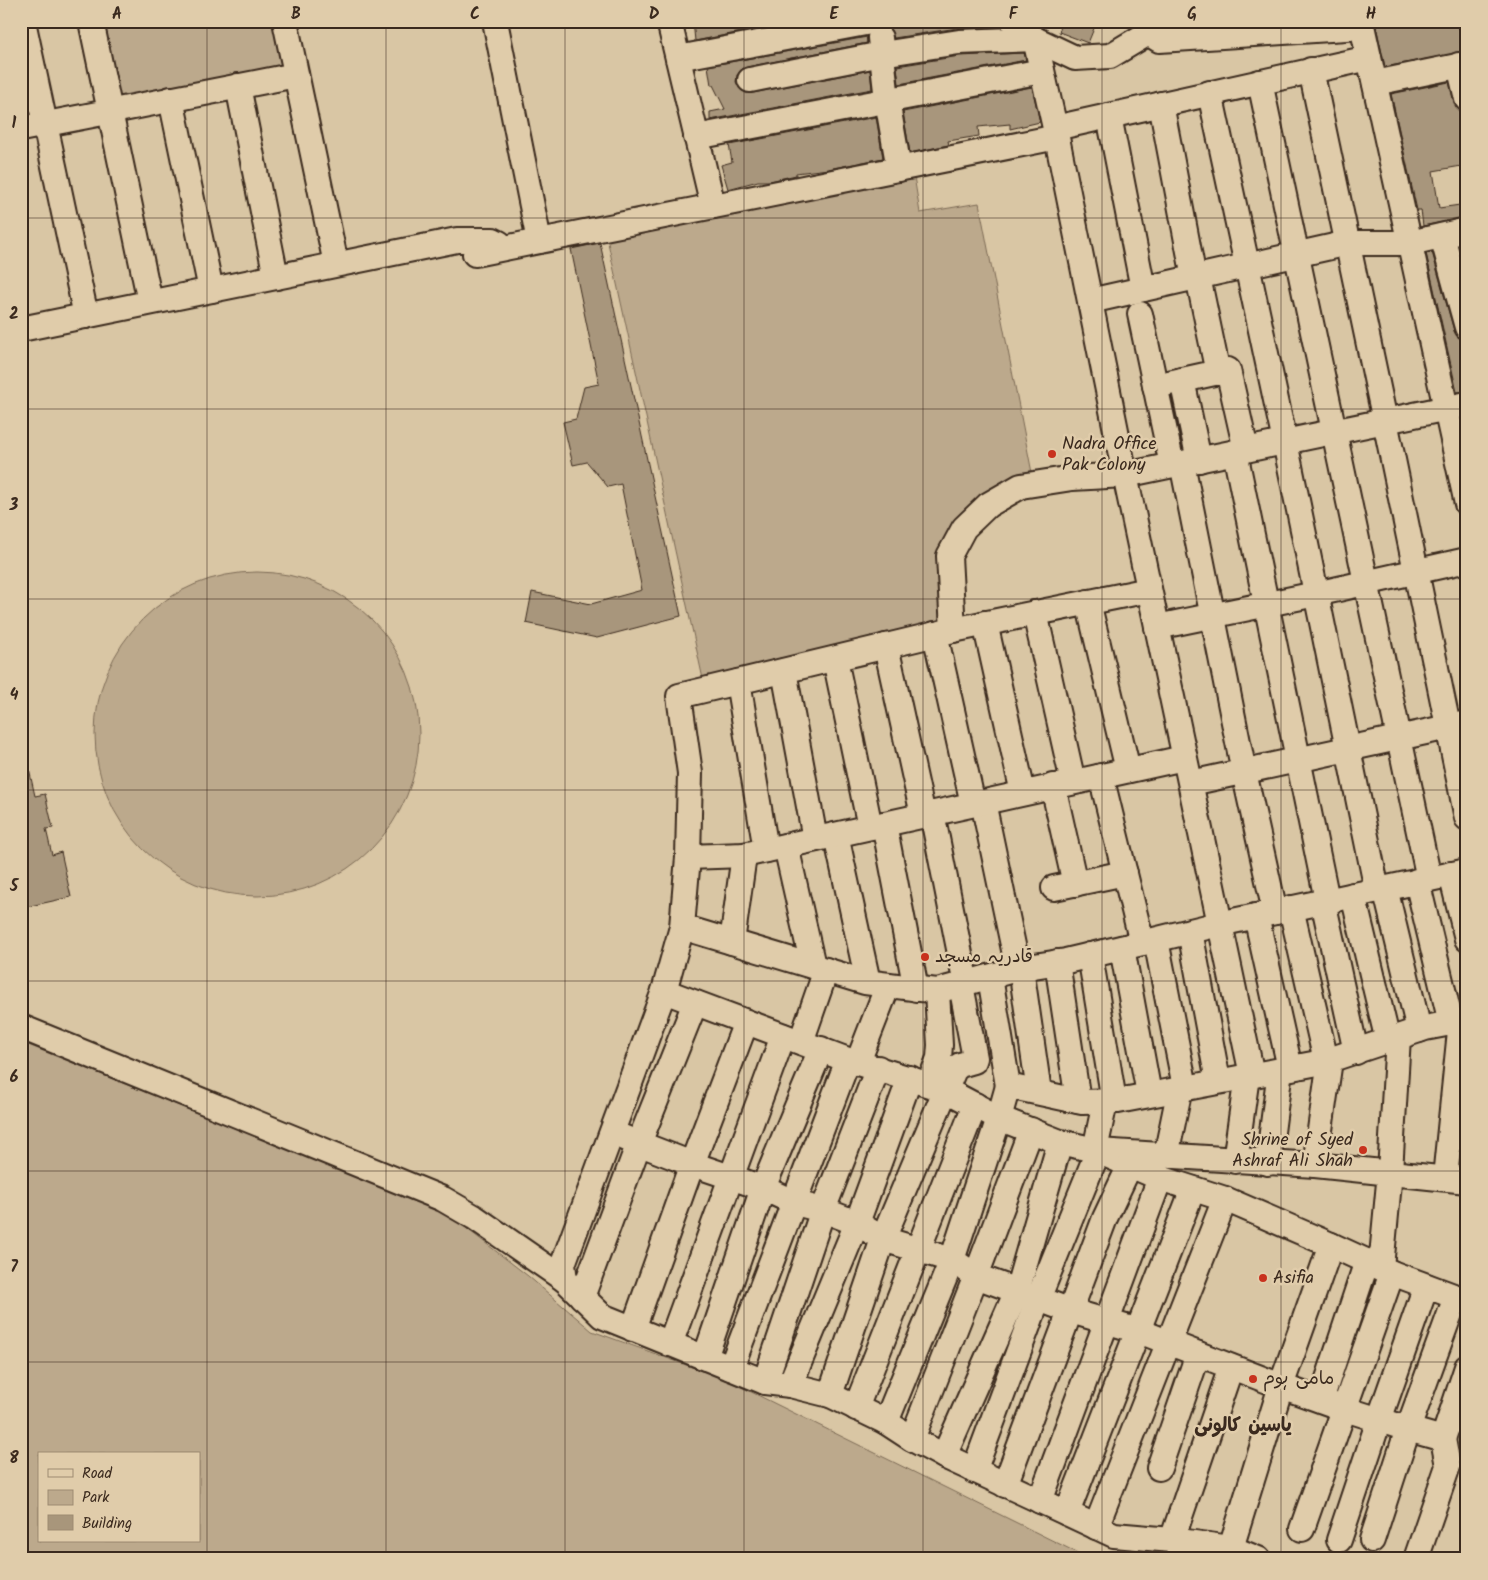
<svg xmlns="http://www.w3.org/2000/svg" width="1488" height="1580" font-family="Kalam,'Playpen Sans Arabic',sans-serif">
<rect width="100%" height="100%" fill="#d9c6a4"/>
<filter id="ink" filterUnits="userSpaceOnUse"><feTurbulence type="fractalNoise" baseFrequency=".02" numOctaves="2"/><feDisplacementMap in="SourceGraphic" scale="10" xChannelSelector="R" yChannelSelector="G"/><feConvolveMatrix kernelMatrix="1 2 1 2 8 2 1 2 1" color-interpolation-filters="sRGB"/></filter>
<g filter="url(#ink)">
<!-- green -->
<g fill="#bca98c" stroke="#7c6a55" fill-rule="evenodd">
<path d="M91 21H285L296 75 111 111Z"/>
<path d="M913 170 920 213 979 203 1033 478 993 511 953 559 965 616 703 679 607 238Z"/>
<circle cx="257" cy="734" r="162"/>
<path d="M21 1042 448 1214 528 1276 592 1331 725 1379 1090 1559H21ZM39 1454H199V1541H39Z"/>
</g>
<!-- building -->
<g fill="#a8967b" stroke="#3b2a1e">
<path d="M693 21H760L762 28 695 41Z"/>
<path d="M889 21H1000L1001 27 957 28 894 38 891 30 888 27Z"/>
<path d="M1063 21H1097L1088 43 1059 32Z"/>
<path d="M1375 21H1458L1459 29 1467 28V51L1385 67Z"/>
<path d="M867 37V43L747 67 741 70 737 75 736 82 740 89 746 93H753L870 70 872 89 710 120V112L725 109 713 85H711L708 66Z"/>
<path d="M1024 53 1026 60 899 84 897 66 960 56Z"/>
<path d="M1449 82 1454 102 1457 108 1463 112H1467V165L1433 171 1439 208 1467 204V217L1423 226 1421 210H1417L1391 94Z"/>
<path d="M1032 87 1040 122 1010 129V124L978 127 979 136 948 141 949 145 910 153 903 112Z"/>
<path d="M876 117 883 158 828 169 796 173V175L770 181H758L728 189 721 165 732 162 729 145Z"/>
<path d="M600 243 681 616 597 638 526 623 532 592 591 604 642 590 621 484 608 487 587 462 573 465 563 422 576 419 584 387 599 384 571 249Z"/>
<path d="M1432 252 1454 331 1458 337 1467 340V391L1457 392 1426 253Z"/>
<path d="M27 760 35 796 45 794 53 828 46 829 52 855 61 852 71 897 21 908V761Z"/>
</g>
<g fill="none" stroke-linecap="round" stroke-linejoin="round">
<!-- minor casing -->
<g stroke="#3b2a1e" stroke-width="28">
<g id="minor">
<path d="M23 21 86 316"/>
<path d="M91 21 150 302"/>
<path d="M285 21 336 264"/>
<path d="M495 21 539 241"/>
<path d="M669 21 713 206"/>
<path d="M1013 21 1035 39 1055 128 1125 475 1252 1075"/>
<path d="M1361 21 1467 504"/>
<path d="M1148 33 1159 40 1362 27"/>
<path d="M880 38 887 100 899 169"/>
<path d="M678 58 876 21"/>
<path d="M1459 65 1467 99"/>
<path d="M1311 70 1385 421 1467 818"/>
<path d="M750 80 882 54 959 42 1035 39 1075 58 1110 56 1155 29V21"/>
<path d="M1260 82 1429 879"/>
<path d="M1375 83 1467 64"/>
<path d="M238 86 276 277"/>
<path d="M1210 93 1285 442 1377 890"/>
<path d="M171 99 211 290"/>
<path d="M1161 104 1194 278"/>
<path d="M1109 116 1143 289"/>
<path d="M1055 128 1369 58"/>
<path d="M21 129 296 75"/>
<path d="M696 137 1042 71"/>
<path d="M1442 236 1467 327"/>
<path d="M475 254 1057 137"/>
<path d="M1198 277 1218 373"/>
<path d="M1090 301 1348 243H1410L1467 230"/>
<path d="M1140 314 1172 465"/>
<path d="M21 329 457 240H493L499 243"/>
<path d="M1182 380 1199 460"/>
<path d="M1155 386 1228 370 1246 450"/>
<path d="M1235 452 1327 900"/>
<path d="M1182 463 1244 772 1275 912"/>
<path d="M1149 590 953 630 679 696 690 773 688 857 682 927 664 991 563 1264 565 1280 602 1316 765 1382 790 1385 830 1395 886 1422 912 1439 944 1456 1114 1535 1172 1540 1231 1548 1258 1559"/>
<path d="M1088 602 1128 770"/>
<path d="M1035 613 1073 782"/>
<path d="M985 623 1023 793"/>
<path d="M1157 627 1316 594 1467 560"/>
<path d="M953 630 949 556 964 528 988 505 1021 486 1072 478 1125 475 1467 404"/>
<path d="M935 634 973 804"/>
<path d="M886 646 923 815"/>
<path d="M835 659 870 827"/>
<path d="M784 671 815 839"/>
<path d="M738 682 766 850"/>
<path d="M1101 776 1142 943"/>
<path d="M1191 783 1467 723"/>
<path d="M1053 786 1075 884"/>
<path d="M983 802 1018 969"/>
<path d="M932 813 966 984"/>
<path d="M884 824 916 989"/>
<path d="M836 835 868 982"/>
<path d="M786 846 813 966"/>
<path d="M688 857 744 855 1184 758"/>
<path d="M1451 874 1467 939"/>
<path d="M1417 881 1451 1023"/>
<path d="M1054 888 1125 873"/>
<path d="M1385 888 1419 1030"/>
<path d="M1353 895 1388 1041"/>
<path d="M1323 901 1356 1052"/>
<path d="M1291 908 1326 1061"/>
<path d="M1256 916 1290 1068"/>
<path d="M682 927 865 982 937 991 1021 968 1066 961 1138 944 1219 924 1467 871"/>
<path d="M1190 931 1218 1081"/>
<path d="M1156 940 1185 1087"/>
<path d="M732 942 744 855"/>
<path d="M1122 948 1149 1094"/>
<path d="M1090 955 1114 1101"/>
<path d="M1057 962 1078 1101"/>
<path d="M1021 968 1039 1092"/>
<path d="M990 977 1008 1086"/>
<path d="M664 991 848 1060 946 1090 999 1118 1060 1142 1095 1150 1160 1178 1225 1199 1331 1245 1392 1273 1467 1301"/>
<path d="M21 1027 443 1199 474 1217 565 1280"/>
<path d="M801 1042 826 970"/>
<path d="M858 1062 888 985"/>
<path d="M929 1084 939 1058 940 1045 937 991"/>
<path d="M612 1133 692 1164 763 1188 795 1203 823 1210 857 1223 883 1239 952 1260 976 1276 1017 1291 1071 1311 1139 1331 1281 1386 1345 1409 1408 1429 1443 1439 1448 1466 1416 1559"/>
<path d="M1095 1150 1105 1102"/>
<path d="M1166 1156 1180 1088"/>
<path d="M1235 1161 1247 1076"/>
<path d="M1268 1163 1280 1070"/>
<path d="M1315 1165 1330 1060"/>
<path d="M1445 1178 1461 1021"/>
<path d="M1381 1267 1390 1172 1398 1037"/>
<path d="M582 1297 639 1143 695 1003"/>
<path d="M633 1329 692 1164 746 1022"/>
<path d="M670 1344 783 1036"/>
<path d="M705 1358 763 1188 821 1049"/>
<path d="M731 1368 848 1060"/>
<path d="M765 1382 823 1210 878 1068"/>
<path d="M790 1385 857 1223 910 1078"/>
<path d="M830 1395 883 1239 954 1070 960 1065 974 1061 975 1058 961 985"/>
<path d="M1321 1400 1367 1261"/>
<path d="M856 1408 975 1105"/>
<path d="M886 1422 952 1260 999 1118 1008 1086 1082 1102 1118 1101 1323 1062 1425 1028 1467 1020"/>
<path d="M912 1439 976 1276 1031 1130"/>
<path d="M1443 1439 1467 1367"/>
<path d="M944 1456 1017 1291 1060 1142"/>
<path d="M1159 1468 1198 1354"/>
<path d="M974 1471 1038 1299 1098 1151 1315 1165 1467 1181"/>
<path d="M1005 1485 1105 1218 1130 1165"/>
<path d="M1040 1501 1160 1178"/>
<path d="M1067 1513 1193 1189"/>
<path d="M1096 1527 1225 1199"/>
<path d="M1302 1529 1392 1273"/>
<path d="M1172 1540 1231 1367"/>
<path d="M1339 1540 1379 1420 1426 1286"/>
<path d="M1372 1540 1408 1429 1456 1297"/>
<path d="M1231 1548 1281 1386 1331 1245"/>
</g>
</g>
<!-- minor -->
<use href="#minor" stroke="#e0ccaa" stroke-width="24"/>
</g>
</g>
<!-- grid -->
<path fill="none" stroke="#3b2a1e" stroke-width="1" stroke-opacity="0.55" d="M207 21V1559M386 21V1559M565 21V1559M744 21V1559M923 21V1559M1102 21V1559M1281 21V1559M21 218H1467M21 409H1467M21 599H1467M21 790H1467M21 981H1467M21 1171H1467M21 1362H1467"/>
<!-- markers -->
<g fill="#c8321e" stroke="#e0ccaa" stroke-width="2">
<circle cx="1052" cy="454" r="5"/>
<circle cx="925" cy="957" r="5"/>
<circle cx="1363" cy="1150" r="5"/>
<circle cx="1263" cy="1278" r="5"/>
<circle cx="1253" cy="1379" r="5"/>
</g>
<g text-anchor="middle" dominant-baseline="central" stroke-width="5" stroke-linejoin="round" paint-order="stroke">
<!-- poi labels -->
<g font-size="18" fill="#3b2a1e" stroke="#e0ccaa" text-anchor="start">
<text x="1062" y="444">Nadra Office<tspan x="1062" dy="21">Pak Colony</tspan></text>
<text x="935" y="957">قادریہ مسجد</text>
<text x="1353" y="1140" text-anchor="end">Shrine of Syed<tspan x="1353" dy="21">Ashraf Ali Shah</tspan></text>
<text x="1273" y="1278">Asifia</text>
<text x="1263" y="1379">مامی ہوم</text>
</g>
<!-- neighbourhood labels -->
<g font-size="19" font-weight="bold" fill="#3b2a1e" stroke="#e0ccaa">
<text x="1243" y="1426">یاسین کالونی</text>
</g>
</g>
<!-- margin -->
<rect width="1488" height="1580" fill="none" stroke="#e0ccaa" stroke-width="55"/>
<!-- legend -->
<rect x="38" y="1452" width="162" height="90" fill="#e0ccaa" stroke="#9e8b72"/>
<rect x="48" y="1469" width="25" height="8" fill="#e0ccaa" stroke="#9e8b72"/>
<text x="82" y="1478" font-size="15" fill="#3b2a1e">Road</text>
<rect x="48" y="1490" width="25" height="15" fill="#bca98c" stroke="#9e8b72"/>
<text x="82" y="1502" font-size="15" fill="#3b2a1e">Park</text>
<rect x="48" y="1515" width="25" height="15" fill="#a8967b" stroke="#9e8b72"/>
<text x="82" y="1528" font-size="15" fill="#3b2a1e">Building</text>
<rect x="28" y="28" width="1432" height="1524" fill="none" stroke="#3b2a1e" stroke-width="2"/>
<g font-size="16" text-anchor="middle" font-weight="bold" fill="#3b2a1e">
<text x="117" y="19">A</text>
<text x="296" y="19">B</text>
<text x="475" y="19">C</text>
<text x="654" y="19">D</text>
<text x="834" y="19">E</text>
<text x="1013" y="19">F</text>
<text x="1192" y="19">G</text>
<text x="1371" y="19">H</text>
<text x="14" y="128">1</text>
<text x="14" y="319">2</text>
<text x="14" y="510">3</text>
<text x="14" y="700">4</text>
<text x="14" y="891">5</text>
<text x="14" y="1082">6</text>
<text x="14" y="1272">7</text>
<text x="14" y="1463">8</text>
</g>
</svg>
